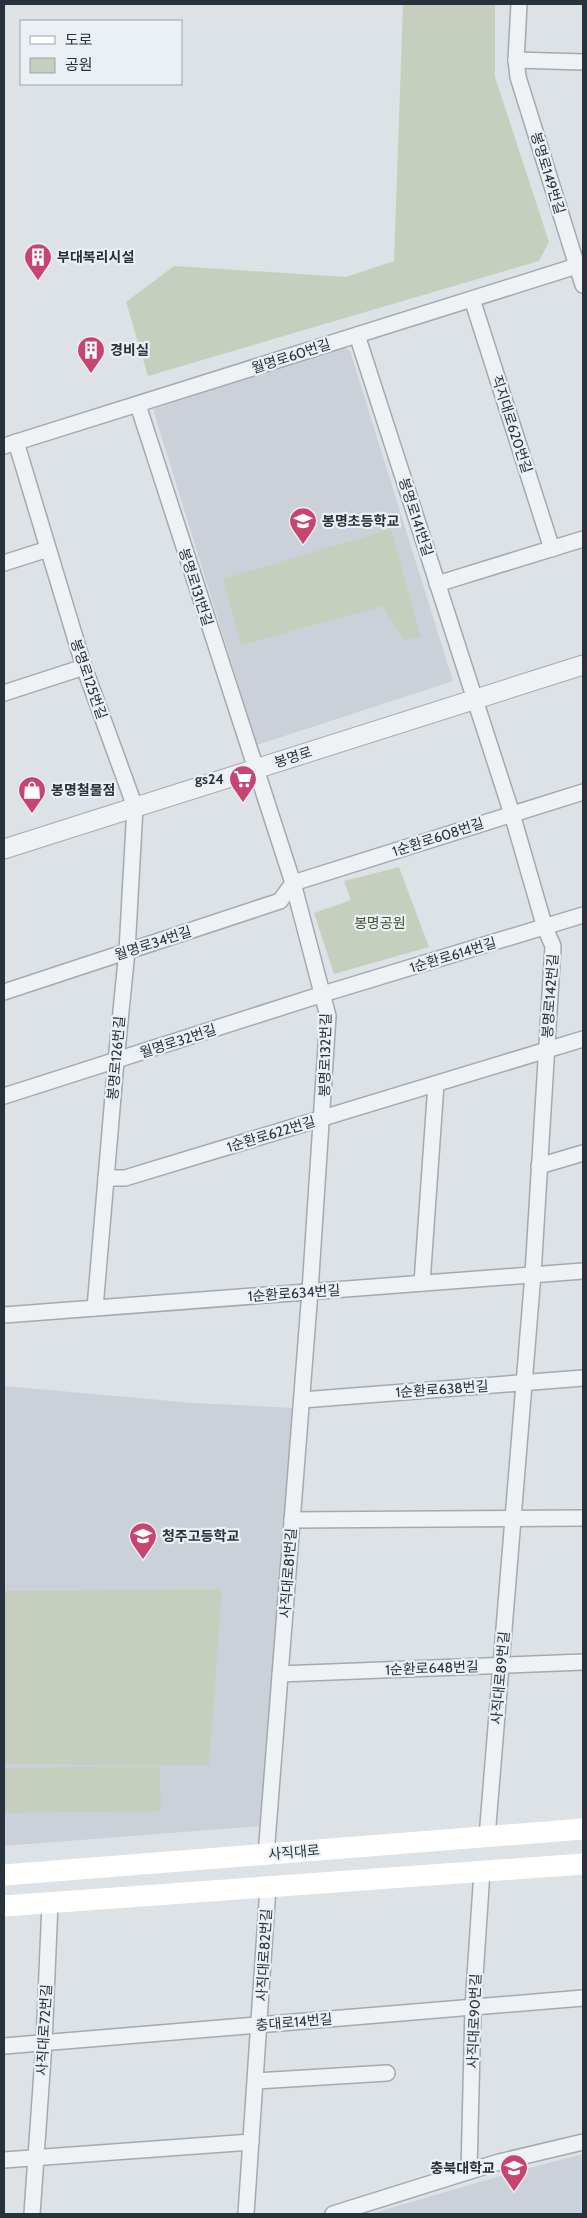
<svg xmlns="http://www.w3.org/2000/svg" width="587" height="2218" font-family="Cabin,'Noto Sans KR',sans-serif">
<rect width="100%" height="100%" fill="#dce2e6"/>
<!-- built -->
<g fill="#cad1d8">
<path d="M342 346 350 351 453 681 257 745 153 409Z"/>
<path d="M4 1386 193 1403 294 1408 260 1826 4 1846Z"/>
<path d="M583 2154V2214H370L518 2171Z"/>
</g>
<!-- green -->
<g fill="#c6cfbe">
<path d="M403 4H495V77L549 242 539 261 148 376 126 302 174 266 346 277 394 261Z"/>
<path d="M391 529 421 638 404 640 383 606 241 645 223 579Z"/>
<path d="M399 867 429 947 334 974 314 913 351 900 344 881Z"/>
<path d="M222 1589 209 1765 4 1764V1591Z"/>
<path d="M160 1766 161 1811 4 1813V1768Z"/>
</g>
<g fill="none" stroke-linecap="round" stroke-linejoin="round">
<!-- minor casing -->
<g stroke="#a2aab0" stroke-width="18">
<g id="minor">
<path d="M519 4 516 60 518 77 583 285"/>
<path d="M516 60 583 62"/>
<path d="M472 299 552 549"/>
<path d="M357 335 512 814 545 928 553 946 533 1274 487 1837"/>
<path d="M138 405 293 883 328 1016 310 1291 266 1855"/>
<path d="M16 442 84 667 135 807 127 951 116 1061 95 1308"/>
<path d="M4 446 583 264"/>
<path d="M4 563 48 549"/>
<path d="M437 584 583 539"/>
<path d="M4 693 84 667"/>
<path d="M4 992 280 901 293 883 583 792"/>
<path d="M4 1096 323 994 583 915"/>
<path d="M539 1166 583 1153"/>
<path d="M106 1178H125L583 1039"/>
<path d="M422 1283 436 1084"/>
<path d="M4 1315 583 1271"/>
<path d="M302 1400 583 1378"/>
<path d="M292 1520 583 1518"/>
<path d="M280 1674 583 1662"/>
<path d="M4 2046 583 1998"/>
<path d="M256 2081 387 2073"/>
<path d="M4 2160 251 2142"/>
<path d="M469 2171 473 2007 482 1871"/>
<path d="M32 2214 44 2043 50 1903"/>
<path d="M246 2214 268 1887"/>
<path d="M333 2214 499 2162 583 2142"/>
</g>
</g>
<!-- tertiary casing -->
<g stroke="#a2aab0" stroke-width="21">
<path id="tertiary" d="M4 849 583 665"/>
</g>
<!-- minor -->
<use href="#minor" stroke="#eff2f4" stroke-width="15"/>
<!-- tertiary -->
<use href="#tertiary" stroke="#eff2f4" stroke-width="19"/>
<!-- secondary -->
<g stroke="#fff" stroke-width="21">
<path d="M4 1875 583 1829"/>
<path d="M4 1906 583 1864"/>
</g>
</g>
<!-- icons -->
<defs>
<g id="building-pin" transform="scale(1.4375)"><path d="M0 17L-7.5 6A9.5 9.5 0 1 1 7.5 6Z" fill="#c84471" stroke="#ebf0f4"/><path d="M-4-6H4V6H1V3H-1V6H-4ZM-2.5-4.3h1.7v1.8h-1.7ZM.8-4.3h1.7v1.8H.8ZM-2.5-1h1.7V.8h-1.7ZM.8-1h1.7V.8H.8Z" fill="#fff"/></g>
<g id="school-pin" transform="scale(1.4375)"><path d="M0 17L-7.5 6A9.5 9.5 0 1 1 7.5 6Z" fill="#c84471" stroke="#ebf0f4"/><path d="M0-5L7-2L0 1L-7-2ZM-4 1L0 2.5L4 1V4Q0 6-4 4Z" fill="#fff"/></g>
<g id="supermarket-pin" transform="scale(1.4375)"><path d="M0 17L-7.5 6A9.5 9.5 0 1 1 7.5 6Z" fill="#c84471" stroke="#ebf0f4"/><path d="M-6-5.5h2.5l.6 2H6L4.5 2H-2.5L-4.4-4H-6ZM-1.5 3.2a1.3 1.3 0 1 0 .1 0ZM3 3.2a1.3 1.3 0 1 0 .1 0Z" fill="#fff"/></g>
<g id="shop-pin" transform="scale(1.4375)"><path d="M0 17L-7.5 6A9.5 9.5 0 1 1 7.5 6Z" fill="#c84471" stroke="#ebf0f4"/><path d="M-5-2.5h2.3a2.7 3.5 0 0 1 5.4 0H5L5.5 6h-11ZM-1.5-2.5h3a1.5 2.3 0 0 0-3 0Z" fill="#fff"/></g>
<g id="university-pin" transform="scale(1.4375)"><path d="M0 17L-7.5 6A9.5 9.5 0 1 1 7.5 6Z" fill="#c84471" stroke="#ebf0f4"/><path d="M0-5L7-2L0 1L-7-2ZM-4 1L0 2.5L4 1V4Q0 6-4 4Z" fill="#fff"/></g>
</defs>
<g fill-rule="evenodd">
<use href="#building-pin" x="38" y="257"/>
<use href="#building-pin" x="91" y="350"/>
<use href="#school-pin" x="303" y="521"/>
<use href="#supermarket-pin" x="243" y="779"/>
<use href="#shop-pin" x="32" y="790"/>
<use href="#school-pin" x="143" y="1536"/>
<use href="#university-pin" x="514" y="2168"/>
</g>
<g text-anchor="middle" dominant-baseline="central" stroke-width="4.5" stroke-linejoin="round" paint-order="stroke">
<!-- street labels -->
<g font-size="14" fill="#27323c" stroke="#ebf0f4">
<text transform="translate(548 173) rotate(73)">봉명로149번길</text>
<text transform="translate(291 356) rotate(-18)">월명로60번길</text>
<text transform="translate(512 424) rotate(72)">직지대로620번길</text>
<text transform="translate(416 517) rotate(72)">봉명로141번길</text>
<text transform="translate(196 587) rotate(72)">봉명로131번길</text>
<text transform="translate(89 679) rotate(71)">봉명로125번길</text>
<text transform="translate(293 757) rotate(-18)">봉명로</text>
<text transform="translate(438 837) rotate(-18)">1순환로608번길</text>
<text transform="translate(153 943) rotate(-18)">월명로34번길</text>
<text transform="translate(453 955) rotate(-17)">1순환로614번길</text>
<text transform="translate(550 996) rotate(-86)">봉명로142번길</text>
<text transform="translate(178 1041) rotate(-18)">월명로32번길</text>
<text transform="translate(325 1055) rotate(-89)">봉명로132번길</text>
<text transform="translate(116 1058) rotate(-85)">봉명로126번길</text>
<text transform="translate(271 1134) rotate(-17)">1순환로622번길</text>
<text transform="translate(294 1293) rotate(-4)">1순환로634번길</text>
<text transform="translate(442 1389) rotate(-4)">1순환로638번길</text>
<text transform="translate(288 1573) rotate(-86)">사직대로81번길</text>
<text transform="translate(432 1668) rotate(-2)">1순환로648번길</text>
<text transform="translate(500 1678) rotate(-85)">사직대로89번길</text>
<text transform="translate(294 1852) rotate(-5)">사직대로</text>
<text transform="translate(264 1955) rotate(-87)">사직대로82번길</text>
<text transform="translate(474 2021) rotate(-88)">사직대로90번길</text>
<text transform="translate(294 2022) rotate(-5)">충대로14번길</text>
<text transform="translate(44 2030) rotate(-87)">사직대로72번길</text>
</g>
<!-- poi labels -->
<g font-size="14" font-weight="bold" fill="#27323c" stroke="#ebf0f4" text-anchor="start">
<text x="57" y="257">부대복리시설</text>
<text x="110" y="350">경비실</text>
<text x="322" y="521">봉명초등학교</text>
<text x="224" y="779" text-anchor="end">gs24</text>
<text x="51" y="790">봉명철물점</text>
<text x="162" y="1536">청주고등학교</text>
<text x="495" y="2168" text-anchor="end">충북대학교</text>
</g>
<!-- park labels -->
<g font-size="14" fill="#415734" stroke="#ebf0f4">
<text x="380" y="923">봉명공원</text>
</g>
</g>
<!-- border -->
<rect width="587" height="2218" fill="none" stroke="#27323c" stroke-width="10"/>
<!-- legend -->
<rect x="20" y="20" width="162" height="65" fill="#ebf0f4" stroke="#9da4aa"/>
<rect x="30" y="36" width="25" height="8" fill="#ffffff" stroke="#9da4aa"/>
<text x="65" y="45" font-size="15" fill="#27323c">도로</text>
<rect x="30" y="58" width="25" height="15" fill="#c6cfbe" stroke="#9da4aa"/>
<text x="65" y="70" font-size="15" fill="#27323c">공원</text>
</svg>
